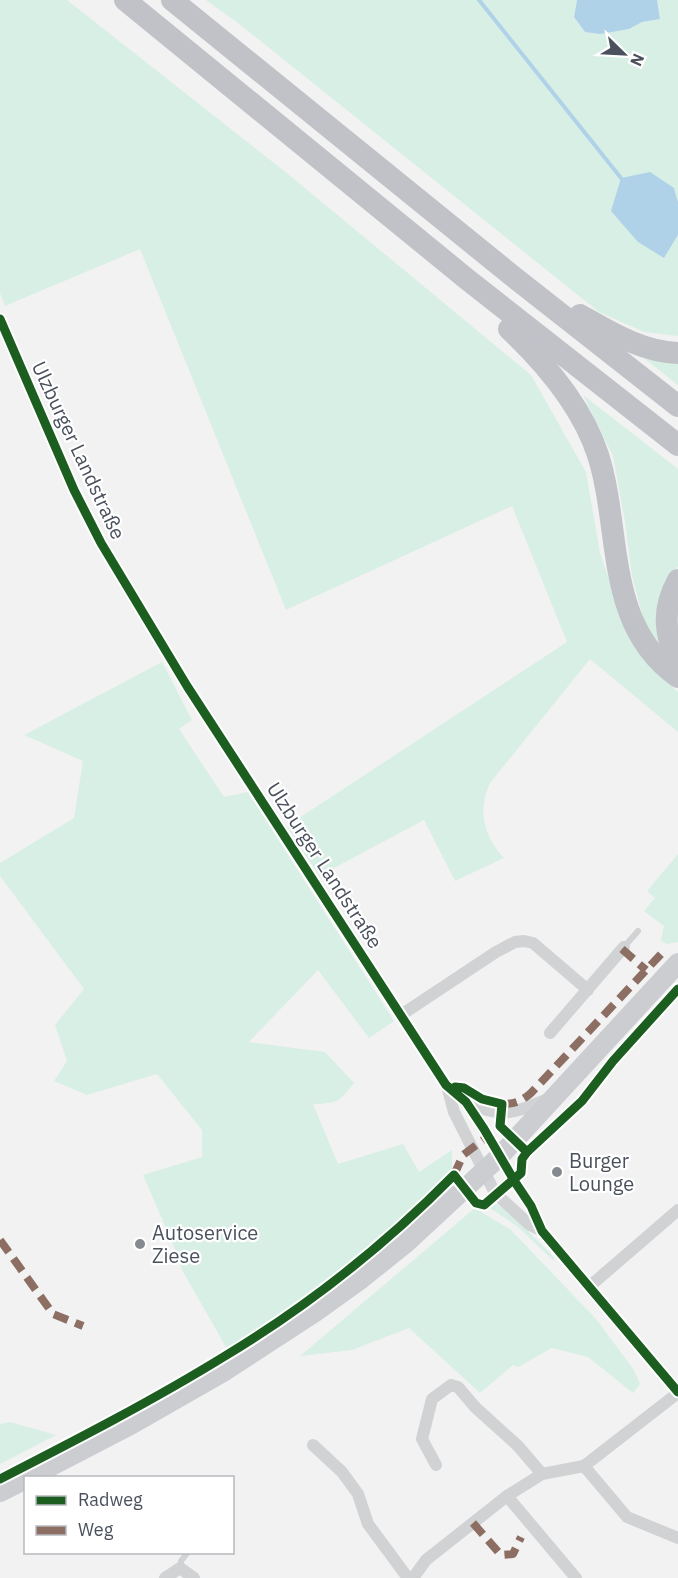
<svg xmlns="http://www.w3.org/2000/svg" width="678" height="1578" font-family="'IBM Plex Sans',sans-serif">
<rect width="100%" height="100%" fill="#f2f2f2"/>
<!-- green -->
<g fill="#d8efe5">
<path d="M0 0H67L288 174 531 375 586 472 600 553 627 632 663 678 678 692V732L590 659 490 783C477 810 484 837 504 858L455 881 424 820 319 876 287 826 567 642 512 506 286 610 140 249 5 306 0 293Z"/>
<path d="M206 0H577L574 17 585 32 629 29 642 22 660 19 657 0H678V202L674 187 664 258 678 235V336L644 332 599 312 238 23Z"/>
<path d="M641 356 678 357V385Z"/>
<path d="M583 395 678 469V566L660 597 669 662 647 632 632 576 625 522 613 456Z"/>
<path d="M162 662 192 720 179 729 224 797 248 792 394 1021 369 1038 318 970 249 1042 325 1052 354 1083C339 1103 337 1103 313 1104L338 1164 403 1144 419 1172 452 1150V1173L380 1238 307 1296 227 1349 182 1270 173 1244 143 1175 202 1157V1130L157 1074 87 1095 54 1081 67 1061 55 1025 84 989 0 876V863L74 818 83 761 24 735Z"/>
<path d="M678 854V942L667 944 661 941 664 926 644 911 655 898 647 891Z"/>
<path d="M491 1201 507 1210 550 1253 554 1258V1261L518 1227 490 1208Z"/>
<path d="M475 1208 511 1230 596 1319 634 1370 640 1384 633 1393 588 1357 552 1348 518 1367 513 1365 480 1393 409 1328 352 1350 300 1356Z"/>
<path d="M10 1422 56 1435 0 1464V1424Z"/>
</g>
<!-- water -->
<g fill="#b0d2e9">
<path d="M577 0H657L660 19 642 22 629 29 600 34 585 32 574 17Z"/>
<path d="M650 172 674 188 678 202V235L664 258 638 242 611 211 621 178Z"/>
</g>
<g fill="none" stroke-linecap="round" stroke-linejoin="round">
<!-- stream -->
<path stroke="#b0d2e9" stroke-width="4" d="M479 0 621 178"/>
<!-- service -->
<g stroke="#d0d2d4" stroke-width="6">
<path d="M624 947 638 931"/>
<path d="M180 1567 181 1561 188 1552"/>
</g>
<!-- minor -->
<g stroke="#d0d2d4" stroke-width="12">
<path d="M0 319 74 490 101 543 187 686 446 1085 466 1102 484 1129 515 1182 531 1206 542 1231 678 1392"/>
<path d="M401 1015 496 952 515 942 524 941 533 943 588 990"/>
<path d="M550 1033 624 947"/>
<path d="M447 1086 454 1112 495 1193 530 1225 542 1231"/>
<path d="M467 1102C504 1120 515 1112 550 1098"/>
<path d="M590 1286 678 1210"/>
<path d="M313 1445 342 1472 358 1494 368 1524 408 1578"/>
<path d="M436 1465 422 1439 432 1399 451 1385 458 1387 475 1407 518 1446 542 1474"/>
<path d="M584 1466 627 1517 678 1538"/>
<path d="M507 1496 576 1578"/>
<path d="M165 1578 180 1568 194 1578"/>
<path d="M413 1578 426 1560 507 1496 542 1474 584 1466 678 1393"/>
</g>
<!-- primary -->
<g stroke="#cbcdd1" stroke-width="20">
<path d="M28 1478 132 1424 223 1372 315 1312 361 1279 406 1243 500 1156 678 963"/>
<path d="M0 1492 26 1479"/>
</g>
<!-- motorway -->
<g stroke="#c0c2c8" stroke-width="22">
<path d="M125 0 468 280 678 445"/>
<path d="M172 0 515 278 678 406"/>
<path d="M580 315C610 332 642 352 678 353"/>
<path d="M509 329C546 364 582 406 598 455 622 530 604 625 678 677"/>
<path d="M678 580C661 611 665 634 678 665"/>
</g>
<!-- quiet -->
<g stroke="#8d6e63" stroke-width="8" stroke-dasharray="15 8" stroke-linecap="butt">
<path d="M622 949 646 970"/>
<path d="M502 1104C515 1104 522 1101 531 1093L662 953"/>
<path d="M454 1175 463 1155 491 1134"/>
<path d="M0 1240 53 1314 83 1326"/>
<path d="M473 1523 501 1555 513 1554 521 1537"/>
</g>
<!-- cycleway casing -->
<g stroke="#fff" stroke-width="13">
<g id="cycleway">
<path d="M0 319 74 490 101 543 187 686 446 1085 466 1102 484 1129 515 1182 531 1206 542 1231 678 1392"/>
<path d="M455 1087 464 1088 482 1099 502 1104 500 1126 527 1152"/>
<path d="M0 1479C76 1440 152 1401 225 1356 308 1306 386 1244 454 1175L476 1203 484 1205 521 1173 522 1159 527 1152 582 1101 613 1061 678 989"/>
</g>
</g>
<!-- cycleway -->
<use href="#cycleway" stroke="#1b5e20" stroke-width="9"/>
</g>
<!-- markers -->
<g fill="#858990" stroke="#fff" stroke-width="2">
<circle cx="557" cy="1172" r="6"/>
<circle cx="140" cy="1244" r="6"/>
</g>
<g text-anchor="middle" dominant-baseline="central" stroke-width="4.5" stroke-linejoin="round" paint-order="stroke">
<!-- street labels -->
<g font-size="20" fill="#4a505c" stroke="#fff">
<text transform="translate(79 450) rotate(65)">Ulzburger Landstraße</text>
<text transform="translate(325 865) rotate(57)">Ulzburger Landstraße</text>
</g>
<!-- poi labels -->
<g font-size="20" fill="#4a505c" stroke="#fff" text-anchor="start">
<text x="569" y="1160">Burger<tspan x="569" dy="23">Lounge</tspan></text>
<text x="152" y="1232">Autoservice<tspan x="152" dy="23">Ziese</tspan></text>
</g>
</g>
<!-- legend -->
<rect x="24" y="1476" width="210" height="78" fill="#ffffff" stroke="#b7b9be" stroke-width="1.5"/>
<rect x="36" y="1496" width="30" height="9" fill="#1b5e20" stroke="#b7b9be" stroke-width="1.5"/>
<text x="78" y="1506" font-size="18" fill="#4a505c">Radweg</text>
<rect x="36" y="1526" width="30" height="9" fill="#8d6e63" stroke="#b7b9be" stroke-width="1.5"/>
<text x="78" y="1536" font-size="18" fill="#4a505c">Weg</text>
<!-- north arrow -->
<g transform="translate(624 54) rotate(114)" stroke="#ffffff" stroke-width="4.5" paint-order="stroke">
<path d="M0-4.5L10 22L0 15L-10 22Z" fill="#4a505c"/>
<text y="-9" font-size="16" font-weight="bold" text-anchor="middle" fill="#4a505c">N</text>
</g>
</svg>
